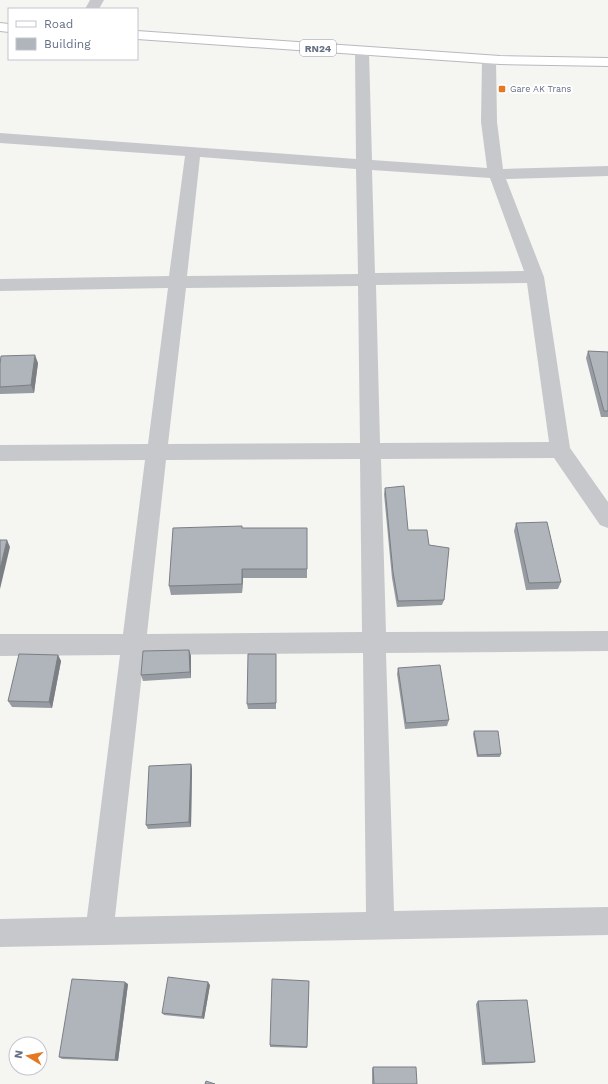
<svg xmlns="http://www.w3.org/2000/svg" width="608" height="1084" font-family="'Work Sans',sans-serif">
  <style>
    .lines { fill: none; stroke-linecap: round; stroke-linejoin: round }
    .major-casing { stroke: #b6b9be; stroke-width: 2 }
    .minor { fill: #c6c8cc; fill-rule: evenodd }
    .major { fill: #fff; fill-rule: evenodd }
    .wall { fill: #979ca2 }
    .shaded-wall { fill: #7b7f84 }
    .building { fill: #b0b5bc; stroke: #7b7f84 }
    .poi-dot { fill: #e57822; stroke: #fff; stroke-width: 1.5 }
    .labels { text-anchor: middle; stroke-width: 4; stroke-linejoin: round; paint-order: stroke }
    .far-poi-label { font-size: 9px; fill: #646f84; stroke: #fff; text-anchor: start }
    .shield { fill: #fff; stroke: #929aa9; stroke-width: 1 }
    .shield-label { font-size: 10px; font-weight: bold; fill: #646f84 }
  </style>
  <rect width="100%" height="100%" fill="#f5f6f2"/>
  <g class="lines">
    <g class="major-casing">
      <path id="major" d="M0 23 9 24V32L0 31Z
        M137 31 500 56 608 58V66L500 64 137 39Z"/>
    </g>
    <path class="minor" d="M90 0H104L99 9H85Z
      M362 48 367 49 369 52 372 160 487 168 481 122 482 60 484 57 489 56 494 57 496 60 497 122 503 169 608 166V176L506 179 544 277 570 448 608 502V528L600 525 554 458 381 459 386 632 608 631V651L386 653 394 911 608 907V935L0 947V919L87 917 120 655 0 656V634H123L145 460 0 461V445L148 444 168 288 0 291V279L169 276 185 156 0 143V133L356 159 355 52 357 49ZM200 157 356 169 358 274 187 276ZM372 170 490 178 524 271 375 273ZM527 283 549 442 380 443 376 285ZM358 286 360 443 168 444 186 288ZM360 459 362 632 147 634 166 460ZM363 653 366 912 115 917 144 655Z"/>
    <use href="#major" class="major"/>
  </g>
  <path class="wall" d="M588 351 608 352V417H601L586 358Z
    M38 363 34 393 0 394V364Z
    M385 488 408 530 429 545 444 600 442 605 397 607 392 578 384 494Z
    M516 523 561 582 558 589 526 590 514 531Z
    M243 528H307V578H243L242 593 171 595 169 586Z
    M189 650 191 656V678L143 681 141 675Z
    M276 654V709H248L247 704Z
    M58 655 61 661 52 708 12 707 8 701Z
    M398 668 449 720 447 726 405 729 397 674Z
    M474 731 501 754 500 757H477L473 734Z
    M191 764 192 769 191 827 148 829 146 825Z
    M309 981 307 1048 270 1047V1045Z
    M128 984 118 1061 62 1059 59 1057Z
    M210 985 204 1019 164 1015 162 1013Z
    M478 1001 535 1062 532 1063 482 1065 476 1004Z
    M373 1067 417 1084H372V1069Z"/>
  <path class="shaded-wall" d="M35 355 38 363 34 393 31 385Z
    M7 540 10 547 0 589V569Z
    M242 569 243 578 242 593Z
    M189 650 191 656V678L190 672Z
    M58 655 61 661 52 708 49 702Z
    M191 764 192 769 191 827 189 822Z
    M125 982 128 984 118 1061 115 1060Z
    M208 982 210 985 204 1019 202 1017Z"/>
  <path class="building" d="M588 351 608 352V411H604Z
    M35 355 31 385 0 387V364L1 356Z
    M404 486 408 530H427L429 545 449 548 444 600 398 601 393 572 385 488Z
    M547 522 561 582 529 583 516 523Z
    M242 526V528H307V569H242V584L169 586 173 528Z
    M0 540H7L0 569Z
    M189 650 190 672 141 675 143 651Z
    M19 654 58 655 49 702 8 701Z
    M248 654H276V703L247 704Z
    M440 665 449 720 406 723 398 668Z
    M474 731H498L501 754 478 755Z
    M191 764 189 822 146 825 149 766Z
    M168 977 208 982 202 1017 162 1013Z
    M72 979 125 982 115 1060 59 1057Z
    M272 979 309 981 307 1047 270 1045Z
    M527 1000 535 1062 485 1063 478 1001Z
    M373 1067H416L417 1084H374Z
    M206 1081 215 1084H205Z"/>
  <rect class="poi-dot" x="498" y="85" width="8" height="8" rx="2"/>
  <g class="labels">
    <g class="far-poi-label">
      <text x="510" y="92">Gare AK Trans</text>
    </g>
    <rect class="shield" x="300" y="40" width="36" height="16" rx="3"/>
    <g class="shield-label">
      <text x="318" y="52">RN24</text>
    </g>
  </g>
  <rect x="8" y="8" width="130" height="52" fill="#ffffff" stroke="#c1c5ce"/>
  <rect x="16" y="21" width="20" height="6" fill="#ffffff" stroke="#c1c5ce"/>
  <text x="44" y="28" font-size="12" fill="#646f84">Road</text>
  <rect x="16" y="38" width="20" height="12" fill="#b0b5bc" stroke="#c1c5ce"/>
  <text x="44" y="48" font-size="12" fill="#646f84">Building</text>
  <g transform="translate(28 1056) rotate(280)"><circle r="19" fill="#ffffff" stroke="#c1c5ce"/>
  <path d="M0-3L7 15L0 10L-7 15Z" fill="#e57822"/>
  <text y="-6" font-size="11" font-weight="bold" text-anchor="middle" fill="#646f84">N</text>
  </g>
</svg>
